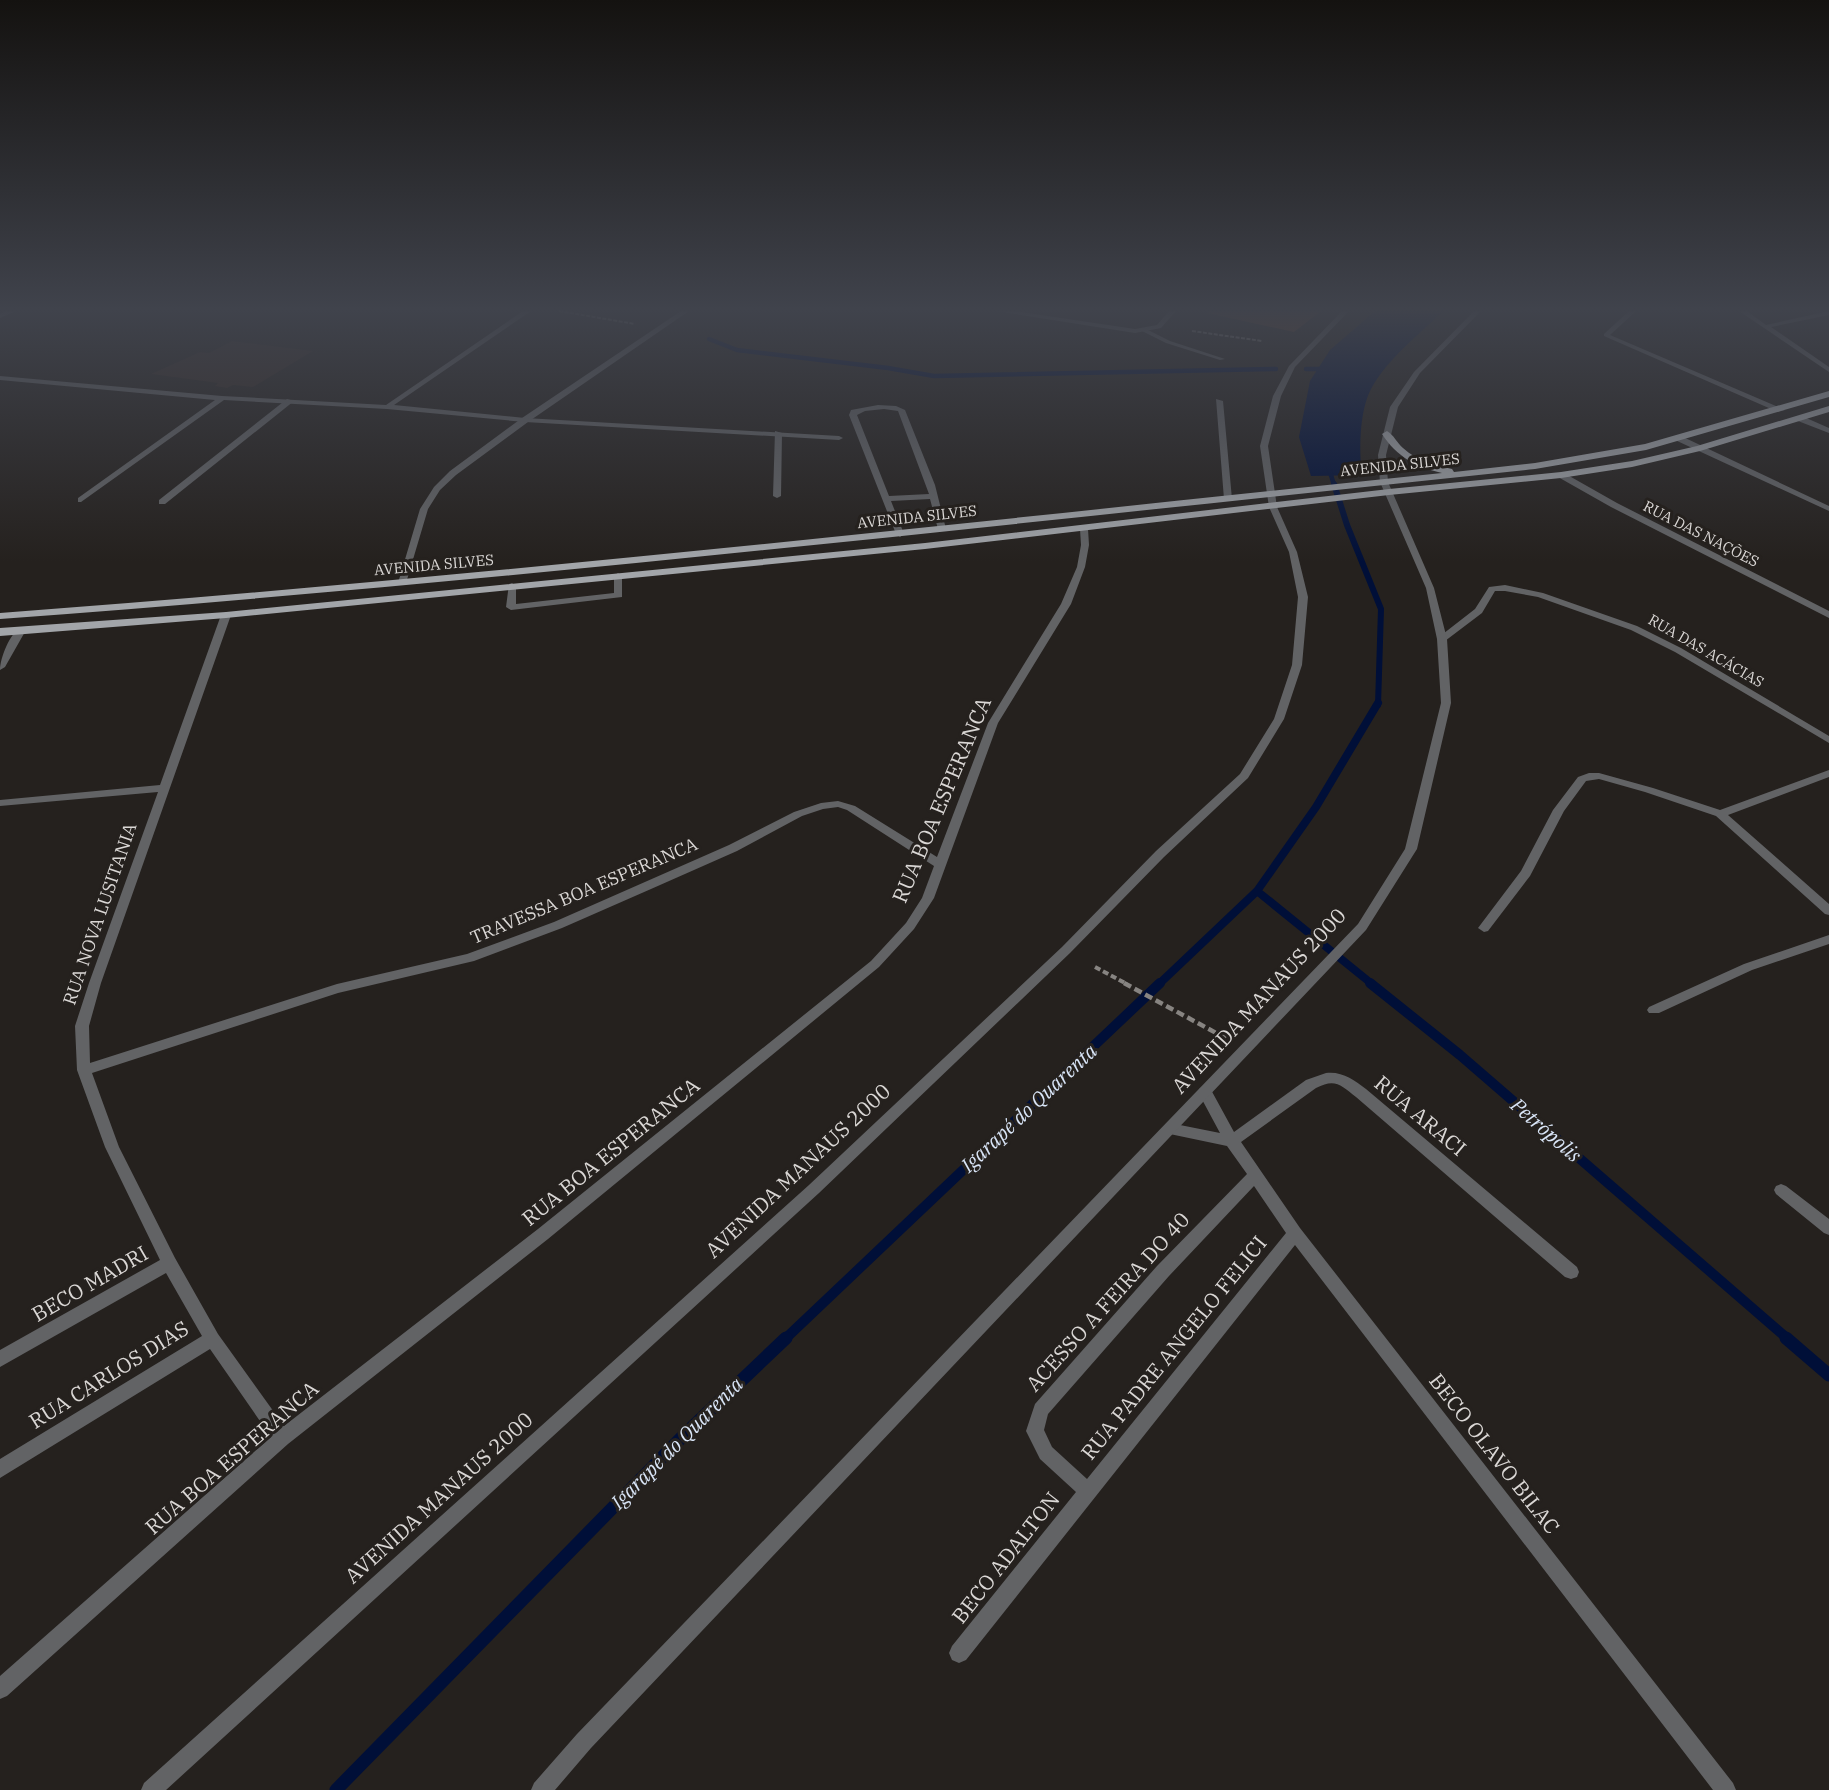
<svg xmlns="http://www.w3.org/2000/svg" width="1829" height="1790" font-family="'IBM Plex Serif',serif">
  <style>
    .built { fill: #332823 }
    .green { fill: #643921 }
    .water { fill: #000f38 }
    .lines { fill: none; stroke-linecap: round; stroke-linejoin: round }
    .stream-far4 { stroke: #000f38; stroke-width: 4.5 }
    .stream-far3 { stroke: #000f38; stroke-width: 6 }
    .stream-far2 { stroke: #000f38; stroke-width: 8 }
    .stream-far1 { stroke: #000f38; stroke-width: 10 }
    .stream { stroke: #000f38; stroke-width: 13 }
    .path-far2 { stroke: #878481; stroke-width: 2; stroke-dasharray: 4 1.5; stroke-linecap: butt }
    .path-far1 { stroke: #878481; stroke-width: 4; stroke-dasharray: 6 3; stroke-linecap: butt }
    .path { stroke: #878481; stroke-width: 4.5; stroke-dasharray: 8 4; stroke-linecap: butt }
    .service { fill: #626365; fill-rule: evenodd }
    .minor { fill: #626365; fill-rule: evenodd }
    .tertiary { fill: #626365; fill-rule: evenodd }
    .primary { fill: #a2a5a9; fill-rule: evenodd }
    .labels { text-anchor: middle; stroke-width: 6; stroke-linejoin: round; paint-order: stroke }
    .far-street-label { font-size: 15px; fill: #dad7d5; stroke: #25211e }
    .street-label { font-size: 18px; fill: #dad7d5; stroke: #25211e }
    .water-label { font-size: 20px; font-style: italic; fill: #d9e5f7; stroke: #25211e }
    .near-street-label { font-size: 21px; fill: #dad7d5; stroke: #25211e }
  </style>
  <rect width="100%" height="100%" fill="#25211e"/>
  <path class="built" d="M232 341 313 351 253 387 233 385 227 388 215 386 218 383 151 374 200 352 209 353Z"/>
  <path class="green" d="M1209 311H1321L1294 332 1207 313Z"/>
  <path class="water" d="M1375 311H1443C1419 335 1387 359 1371 389 1359 412 1359 451 1362 475L1311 476 1299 437 1310 381 1330 350Z"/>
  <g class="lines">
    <path class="stream-far4" d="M709 339 737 350 888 368 934 376 1276 369
      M1306 369H1326
      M1328 465 1334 485"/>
    <path class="stream-far3" d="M1334 484 1347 525 1381 609 1378 705"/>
    <path class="stream-far2" d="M1257 891 1372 984
      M1159 984 1257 891 1316 807 1378 703"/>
    <path class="stream-far1" d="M1370 983 1460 1055 1788 1339
      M785 1339 1160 983"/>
    <path class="stream" d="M1786 1338 1829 1375
      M336 1790 685 1434 786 1338"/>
    <path class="path-far2" d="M559 311 635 324
      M1192 331 1262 341"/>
    <path class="path-far1" d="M1095 967 1127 984"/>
    <path class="path" d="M1124 983 1229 1040"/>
    <path class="service" d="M6 311H16L0 318V314Z
      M1144 328 1170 341 1225 359 1220 360 1166 343 1142 331V329Z
      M287 399 294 401 165 504H159V500Z
      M1216 399 1223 401 1232 499 1228 501 1224 499Z
      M878 405 896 406 905 410 935 485 946 529 945 531 938 529 930 499 891 501 904 534 900 537 896 534 849 415 851 410ZM884 409 898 411 929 494 889 496 857 415 865 411Z
      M775 431 782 433 781 496 777 498 773 496Z
      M618 573 622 576V597L511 610 506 607 509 584 512 583 516 586V604L614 593V576Z"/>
    <path class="minor" d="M523 311H531L394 405 525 418 839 436 843 438 839 440 525 422 387 409 224 400 81 502H78V498L215 400 0 380V376L222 396 386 405Z
      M996 311H1015L1135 329 1157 325 1169 311H1176L1161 328 1135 333Z
      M1629 311H1636L1610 335 1785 410 1778 412 1604 336V334Z
      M1739 311H1747L1766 325 1829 311V315L1771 327 1829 367V372Z
      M1798 417H1804L1829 428V433L1798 421Z
      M1558 473H1564L1617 503 1829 611V618L1611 507 1558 477Z
      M1084 526 1088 529 1089 545 1085 567 1071 604 998 723 934 898 914 929 879 967 548 1239 288 1444 7 1696 0 1699V1676L271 1437 210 1349 0 1478V1459L202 1336 166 1273 0 1367V1350L160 1260 105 1147 77 1070 75 1026 89 983 158 792 0 806V800L160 785 221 615 226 612 229 613 231 615 101 983 89 1026 90 1063 337 984 467 954 554 922 729 845 794 812 821 803 838 801 855 806 937 857 988 723 1061 604 1077 567 1081 545 1080 529ZM838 807 847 810 934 866 922 898 906 923 871 961 538 1229 284 1426 218 1334 175 1258 119 1147 92 1073 338 993 474 961 562 928 651 889 737 851 802 816 823 809Z
      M1505 585 1543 593 1637 626 1681 648 1829 736V743L1675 652 1631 630 1538 597 1505 591H1495L1482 613 1445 641H1439V637L1475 609 1489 587Z
      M21 627 26 630 5 667 0 670C0 658 10 633 21 627Z
      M1829 770V777L1728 815 1829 904V915L1825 914 1716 816 1645 792 1599 779 1586 781 1564 811 1530 876 1488 931 1484 932 1478 928 1521 871 1553 810 1578 777 1589 773H1599L1653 788 1720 810Z
      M1829 935V944L1752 970 1659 1013H1649L1647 1010 1649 1007 1744 964Z
      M1326 1073C1342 1071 1354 1080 1366 1089L1577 1267 1579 1272 1577 1277 1571 1279 1565 1277 1356 1097C1341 1085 1335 1078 1316 1088L1241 1142 1300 1228 1733 1783 1736 1790H1713L1295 1245 966 1660 959 1663 952 1660 949 1653 952 1646 1076 1492 1040 1459 1026 1431 1035 1404 1157 1266 1247 1174 1227 1146 1165 1133 1163 1129 1165 1125 1170 1123 1220 1133 1198 1092 1200 1088 1205 1087 1210 1088 1234 1132 1306 1080ZM1254 1186 1286 1233 1087 1479 1052 1447 1044 1430 1048 1414 1169 1276Z
      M1781 1184 1786 1186 1829 1219V1235L1824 1233 1776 1194 1774 1190 1776 1186Z"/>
    <path class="tertiary" d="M681 311H689L528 422 456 475 440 490 428 509 406 583 405 585H399L398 583 420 509 434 487 450 471 522 418Z
      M1342 311H1349L1295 367 1281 396 1268 446 1277 507 1297 552 1308 597 1302 665 1284 719 1248 778 1164 857 1070 953 819 1193 166 1790H141L144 1783 809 1185 1062 947 1156 851 1240 774 1274 719 1292 665 1298 597 1289 552 1269 507 1260 446 1273 396 1289 366Z
      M1474 311H1481L1420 373 1398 407 1386 455 1388 482 1434 588 1447 639 1451 703 1417 849 1366 930 591 1748 555 1790H531L534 1783 577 1734 1358 924 1405 849 1441 703 1437 639 1426 588 1380 482 1378 455 1390 407 1414 372Z
      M1675 436H1681L1829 506V511L1675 440Z"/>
    <path class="primary" d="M1829 391V397L1646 450 1535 469C1024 522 513 581 0 619V613C482 577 962 523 1442 473 1416 467 1397 457 1382 434L1387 431C1394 435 1397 443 1403 448 1417 461 1435 465 1452 469L1454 472 1535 463 1645 444Z
      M1829 406V412L1700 451 1632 467 1561 478 1389 495 925 549 226 618 0 636V628L226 612 925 543 1389 489 1561 472 1632 461 1697 446Z"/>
  </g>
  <linearGradient id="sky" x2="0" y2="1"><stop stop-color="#141210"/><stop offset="0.55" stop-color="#40434c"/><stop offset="1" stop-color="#40434c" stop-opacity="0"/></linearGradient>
  <rect width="1829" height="562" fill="url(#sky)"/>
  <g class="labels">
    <g class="far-street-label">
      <text transform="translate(1400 465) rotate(-6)" y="5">AVENIDA SILVES</text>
      <text transform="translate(917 517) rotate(-6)" y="5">AVENIDA SILVES</text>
      <text transform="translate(1701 534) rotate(27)" y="5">RUA DAS NAÇÕES</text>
      <text transform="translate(434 565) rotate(-5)" y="5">AVENIDA SILVES</text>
      <text transform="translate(1706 651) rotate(30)" y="5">RUA DAS ACÁCIAS</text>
    </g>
    <g class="street-label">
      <text transform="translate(584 891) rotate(-23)" y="6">TRAVESSA BOA ESPERANCA</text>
      <text transform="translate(100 914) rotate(-71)" y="6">RUA NOVA LUSITANIA</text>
    </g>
    <g class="water-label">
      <text transform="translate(1029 1108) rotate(-43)" y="7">Igarapé do Quarenta</text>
      <text transform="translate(1546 1130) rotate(41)" y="7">Petrópolis</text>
      <text transform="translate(677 1443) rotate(-45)" y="7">Igarapé do Quarenta</text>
    </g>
    <g class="near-street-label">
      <text transform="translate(942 800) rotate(-67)" y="7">RUA BOA ESPERANCA</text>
      <text transform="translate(1259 1001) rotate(-47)" y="7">AVENIDA MANAUS 2000</text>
      <text transform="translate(1420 1116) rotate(40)" y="7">RUA ARACI</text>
      <text transform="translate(611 1152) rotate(-39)" y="7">RUA BOA ESPERANCA</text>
      <text transform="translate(798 1171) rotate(-43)" y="7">AVENIDA MANAUS 2000</text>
      <text transform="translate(90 1284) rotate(-30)" y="7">BECO MADRI</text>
      <text transform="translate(1108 1302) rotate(-48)" y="7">ACESSO A FEIRA DO 40</text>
      <text transform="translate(1174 1348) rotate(-51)" y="7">RUA PADRE ANGELO FELICI</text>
      <text transform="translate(109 1375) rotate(-32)" y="7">RUA CARLOS DIAS</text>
      <text transform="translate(1494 1454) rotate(52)" y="7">BECO OLAVO BILAC</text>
      <text transform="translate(232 1458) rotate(-41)" y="7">RUA BOA ESPERANCA</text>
      <text transform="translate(439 1498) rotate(-42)" y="7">AVENIDA MANAUS 2000</text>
      <text transform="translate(1006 1558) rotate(-52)" y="7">BECO ADALTON</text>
    </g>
  </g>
</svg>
